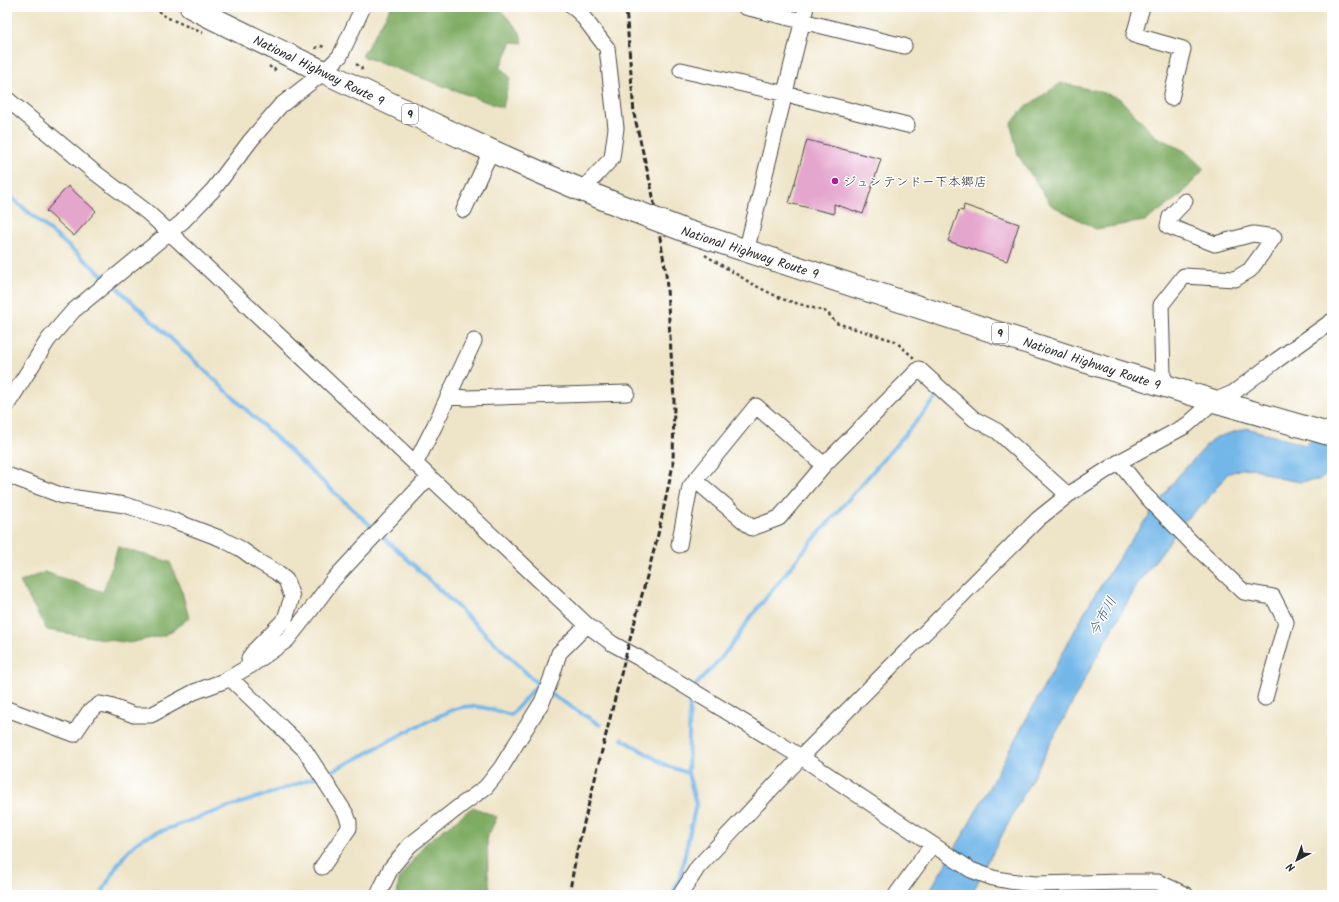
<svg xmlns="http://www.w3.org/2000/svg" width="1339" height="902" font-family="Kalam,'Klee One',sans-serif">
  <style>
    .forest { fill: #7fac64; stroke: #556c48 }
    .water { fill: #73b7e9; stroke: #4f718a }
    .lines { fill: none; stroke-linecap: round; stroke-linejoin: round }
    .stream { stroke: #73b7e9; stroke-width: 4 }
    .building { fill: #e5a6cd }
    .minor-casing { stroke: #484742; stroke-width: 17 }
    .highway-casing { stroke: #484742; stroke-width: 24 }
    .path { stroke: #484742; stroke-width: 2.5; stroke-dasharray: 3 3; stroke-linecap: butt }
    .minor { stroke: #fff; stroke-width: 15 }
    .highway { stroke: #fff; stroke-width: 22 }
    .rail { stroke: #2b2b2b; stroke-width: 3; stroke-dasharray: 6 3; stroke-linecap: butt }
    .highway-bridge-casing { stroke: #484742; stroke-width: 24; stroke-linecap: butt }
    .highway-bridge { stroke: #fff; stroke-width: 22 }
    .poi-dot { fill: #b5179e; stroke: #fff; stroke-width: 1.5 }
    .labels { text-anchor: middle; stroke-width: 3; stroke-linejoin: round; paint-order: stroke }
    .shield { fill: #fff; stroke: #6b6b6b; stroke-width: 1 }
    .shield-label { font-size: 12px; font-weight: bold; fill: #2b2b2b }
    .street-label { font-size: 13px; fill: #2b2b2b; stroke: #fff }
    .poi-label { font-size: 13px; fill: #2b2b2b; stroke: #fff; text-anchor: start }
    .water-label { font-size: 14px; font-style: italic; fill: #445c6e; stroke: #fff }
  </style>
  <rect width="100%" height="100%" fill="#fff"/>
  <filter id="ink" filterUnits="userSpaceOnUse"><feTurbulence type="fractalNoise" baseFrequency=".025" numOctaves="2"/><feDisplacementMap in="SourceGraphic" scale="8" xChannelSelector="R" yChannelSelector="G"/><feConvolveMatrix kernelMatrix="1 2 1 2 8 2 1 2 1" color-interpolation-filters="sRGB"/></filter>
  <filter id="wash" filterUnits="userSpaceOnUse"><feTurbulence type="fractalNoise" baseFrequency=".012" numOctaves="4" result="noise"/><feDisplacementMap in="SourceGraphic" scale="16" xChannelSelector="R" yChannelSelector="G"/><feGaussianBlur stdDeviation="0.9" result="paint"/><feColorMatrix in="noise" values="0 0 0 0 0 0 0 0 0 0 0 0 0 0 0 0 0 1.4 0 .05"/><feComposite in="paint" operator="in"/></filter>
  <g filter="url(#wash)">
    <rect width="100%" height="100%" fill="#eee4c7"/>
    <path class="forest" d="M391 7H498L520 32 523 43 512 42 500 67 510 77 503 108 362 56Z
      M1061 83 1098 91 1119 98 1155 136 1185 151 1204 169 1181 195 1145 221 1096 229 1051 205 1018 155 1011 124 1024 108Z
      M118 547 170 562 182 592 189 618 166 635 129 643 47 630 20 582 45 572 103 592Z
      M473 807 497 817 487 838 488 875 491 895H397L399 879 425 844Z"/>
    <path class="water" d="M1332 424V472L1318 480 1300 482 1279 478 1253 468 1241 469 1227 474 1204 504 1186 519 1138 584 1104 643 1001 837 971 895H927L964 833 1092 599 1131 540 1178 476 1214 438 1247 428 1305 445Z"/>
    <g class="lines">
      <path class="stream" d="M7 194 107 279
        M113 284 322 481 419 570 543 689
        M694 688 695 686 721 658 736 639 749 619 802 553 940 394
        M549 693 600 725
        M622 739 667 766 688 773
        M101 895C111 875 124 849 144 838 157 832 171 828 184 823 233 804 284 791 333 770 367 755 398 734 433 719 441 715 449 711 458 708 475 703 494 710 511 715L538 684
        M672 895 680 877 696 804 688 773 690 698 692 695"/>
    </g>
    <g id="blocks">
      <path class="building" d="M807 140 881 159 863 214 834 204V214L789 203Z
        M68 186 96 211 74 236 46 211Z
        M964 205 1019 224 1007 261 948 241 959 210 963 211Z"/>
    </g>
  </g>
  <g filter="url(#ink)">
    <use href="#blocks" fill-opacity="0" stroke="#484742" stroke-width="1"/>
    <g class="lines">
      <g class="minor-casing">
        <path id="minor" d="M573 7 580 13 607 48 616 128 612 158 582 190
          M745 7 904 46
          M1142 7 1134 35 1183 49 1171 98
          M681 70 786 94 907 125
          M7 99 93 171 147 212 169 232 587 625 613 644 639 658 801 757 971 870 993 878 1009 881 1035 884 1126 882H1158L1186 895
          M464 210 491 151
          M746 252 806 7
          M1167 387 1163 375 1161 305 1184 276 1235 279 1250 270 1274 237 1253 234 1215 244 1168 226 1170 217 1185 201
          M449 396 466 398 627 393
          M7 405 48 340 73 311 182 222 213 190 251 140 280 106 324 72 340 56 363 7
          M1119 462 1144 494 1192 543 1244 592 1273 597 1286 622 1265 698
          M415 464 434 427 474 341
          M7 475 63 496 125 505 172 520 222 539 241 549 259 562 276 572 286 580 292 597 285 619 255 650 249 658 250 666
          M695 480 752 528 779 518 824 465 919 369 974 419 997 431 1068 495
          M679 545 690 487 756 406 824 465
          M230 678 304 749 346 814 349 822V828L322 867
          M7 709 74 734 89 712 100 704 110 706 134 715H151L194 692 224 681 250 666 287 640 310 611 333 580 429 477
          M378 895 391 868 410 845 460 806 486 787 501 768 542 702 551 679 559 653 587 625
          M680 895 698 867 801 757 1038 519 1068 495 1119 462 1187 425 1214 401 1233 393 1277 360 1332 321
          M896 895 932 845"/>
      </g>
      <g class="highway-casing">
        <path id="highway" d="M191 7C235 30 280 51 324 72 426 121 528 170 634 211
          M686 231 1084 361 1214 401 1332 435"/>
      </g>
      <path class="path" d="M154 7 166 17 203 33
        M315 48 322 46 325 48
        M356 64 361 67 363 72
        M269 66 274 70 277 67
        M705 255 754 285 782 299 827 312 836 323 895 341 914 358"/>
      <use href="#minor" class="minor"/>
      <use href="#highway" class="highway"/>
      <path class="rail" d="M569 895 577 851 625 658 657 539 673 465 674 400 666 273 652 191 634 114 626 7"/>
      <g class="highway-bridge-casing">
        <path id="highway-bridge" d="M634 211 686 231"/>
      </g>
      <use href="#highway-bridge" class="highway-bridge"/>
    </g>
  </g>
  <circle class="poi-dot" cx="835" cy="181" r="4"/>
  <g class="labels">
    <g class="shield">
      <rect x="402" y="104" width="16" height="20" rx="3"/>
      <rect x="992" y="323" width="16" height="20" rx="3"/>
    </g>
    <g class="shield-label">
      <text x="410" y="118">9</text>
      <text x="1000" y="337">9</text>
    </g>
    <g class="street-label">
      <text transform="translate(319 70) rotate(26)" y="5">National Highway Route 9</text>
      <text transform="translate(750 252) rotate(18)" y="5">National Highway Route 9</text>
      <text transform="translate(1092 363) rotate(18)" y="5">National Highway Route 9</text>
    </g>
    <g class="poi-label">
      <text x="843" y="186">ジュンテンドー下本郷店</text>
    </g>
    <g class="water-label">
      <text transform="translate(1102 616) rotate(-61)" y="5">今市川</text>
    </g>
  </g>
  <rect width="1339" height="902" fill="none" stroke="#fff" stroke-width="24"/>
  <g transform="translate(1297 860) rotate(221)" stroke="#ffffff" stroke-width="3" paint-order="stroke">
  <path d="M0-3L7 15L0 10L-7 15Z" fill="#2b2b2b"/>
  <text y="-6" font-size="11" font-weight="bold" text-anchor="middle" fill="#2b2b2b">N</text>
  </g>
</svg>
